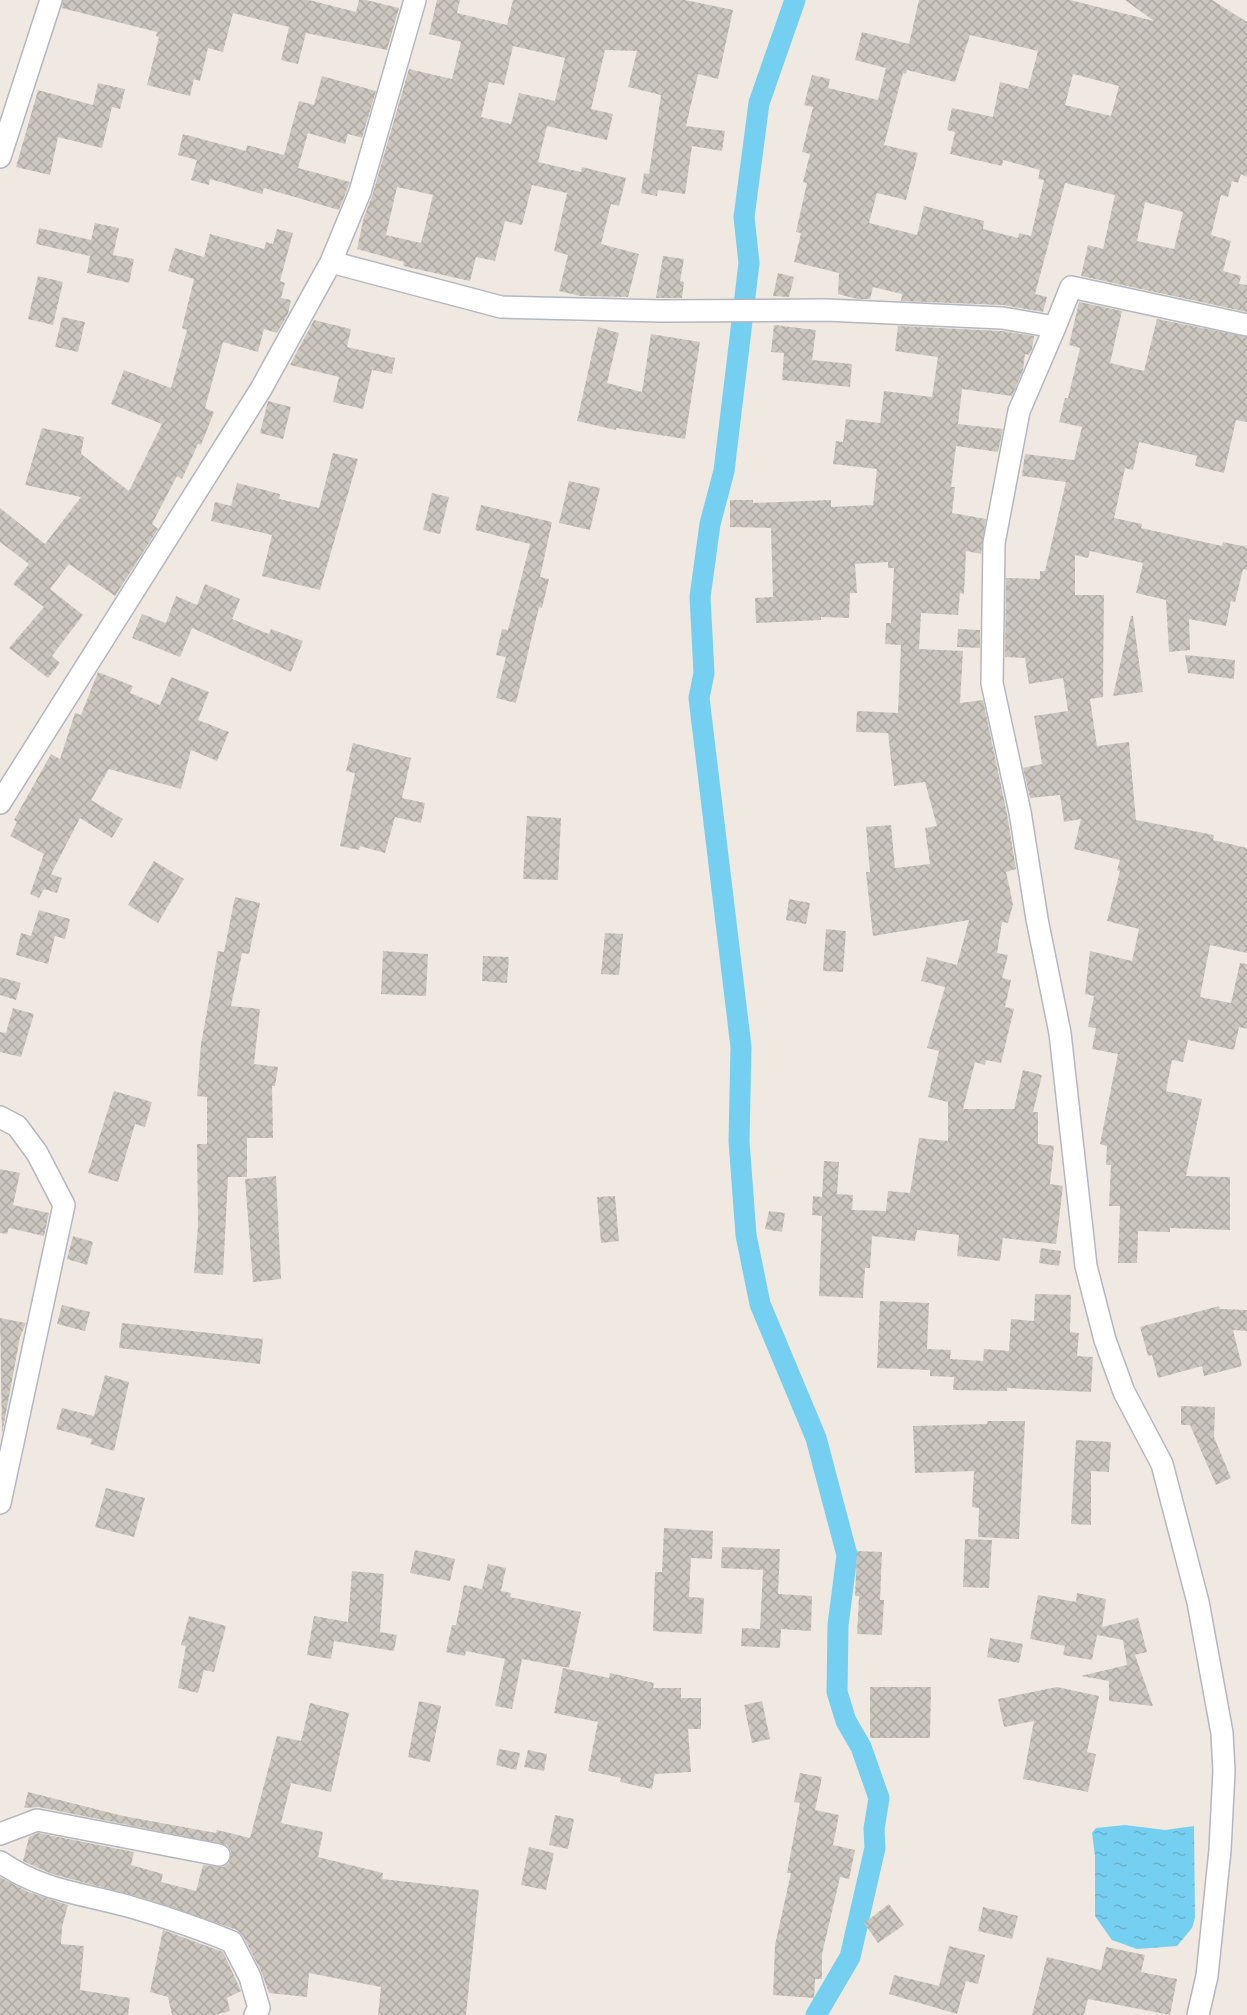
<svg xmlns="http://www.w3.org/2000/svg" width="1247" height="2015" font-family="Mulish,sans-serif">
  <style>
    .water { fill: url(#water-ripples) }
    .lines { fill: none; stroke-linecap: round; stroke-linejoin: round }
    .canal { stroke: #75cff0; stroke-width: 21 }
    .building { fill: url(#building-cross-hatch); fill-rule: evenodd }
    .minor-casing { stroke: #b4b7c1; stroke-width: 24 }
    .minor { stroke: #fff; stroke-width: 21 }
  </style>
  <defs>
    <pattern id="water-ripples" width="26" height="14" patternUnits="userSpaceOnUse" patternTransform="scale(1.5)"><rect width="26" height="14" fill="#75cff0"/><path d="M2 4q2-2 4 0t4 0M15 11q2-2 4 0t4 0" fill="none" stroke="#66b2ce"/></pattern>
    <pattern id="building-cross-hatch" width="8" height="8" patternUnits="userSpaceOnUse" patternTransform="scale(1.5)"><rect width="8" height="8" fill="#cbc7bf"/><path d="M0 0l8 8M0 8l8-8" fill="none" stroke="#afaba4"/></pattern>
  </defs>
  <rect width="100%" height="100%" fill="#efe9e1"/>
  <path class="water" d="M1125 1825 1165 1830 1194 1826 1195 1918 1192 1928 1177 1946 1137 1949 1112 1940 1095 1916V1856L1092 1833 1096 1828Z"/>
  <g class="lines">
    <path class="canal" d="M795 0 759 103 744 217 749 263 724 471 710 524 700 597 704 673 699 698 741 1047 739 1141 746 1235 760 1304 816 1438 847 1555 838 1625 837 1692 846 1721 861 1747 879 1798 874 1829 875 1848 850 1957 816 2015"/>
  </g>
  <path class="building" d="M63 0H309L356 12 359 0H366L399 8 387 50 306 33 298 64 281 60 289 27 233 13 223 52 208 48 200 81 194 79 190 96 147 85 159 37 156 36 157 32 62 8Z
    M437 0H460L457 13 507 25 513 0H685L733 10 718 79 698 74 686 126 725 131 722 151 692 146 685 194 658 190 657 196 641 193 644 173 649 174 661 95 628 87 637 51 605 50 591 109 613 114 607 140 547 126 538 162 581 172 582 167 626 178 619 206 611 204 601 244 639 254 628 297 580 296 559 291 568 255 554 251 567 193 532 185 522 225 505 221 495 261 476 257 470 281 403 266 404 262 357 249 364 217 372 196 409 69 452 79 461 42 429 34ZM513 46 565 58 555 101 519 93 511 124 481 117 489 82 504 85ZM397 187 433 195 421 243 386 235Z
    M919 0H1070L1154 21 1125 0H1212L1247 22V177L1241 174 1238 183 1232 181 1228 197 1221 195 1211 235 1231 241 1223 271 1241 276 1239 284 1247 285V312L1081 276 1088 245 1103 249 1115 195 1065 183 1035 294 1047 297 1043 312 1003 305 901 301 902 294 873 287 870 299H857L838 294 839 273 794 262 801 233 796 232 807 183 803 182 810 154 802 152 813 107 804 105 812 75 830 79 828 88 878 100 886 68 855 60 862 32 909 44ZM970 35 1038 51 1028 89 1000 82 993 117 952 108 947 130 955 132 950 154 1002 166 1003 160 1040 170 1038 179 1044 180 1031 236 1019 233 1018 238 983 229 984 221 924 206 917 235 869 223 877 193 906 200 918 153 884 145 903 73 906 74 907 70 955 82ZM1073 74 1119 86 1111 116 1065 105ZM1145 202 1183 212 1174 249 1137 241Z
    M322 76 376 91 362 138 348 134 345 144 308 133 298 168 350 182 339 210 264 188 262 194 210 179 209 185 191 180 197 160 178 155 183 134 246 151 247 145 284 155 299 101 314 105Z
    M98 83 125 89 120 109 112 107 102 148 58 137 50 175 16 167 38 90 93 105Z
    M95 223 119 228 113 255 134 259 129 283 87 273 90 256 36 244 39 228 91 240Z
    M277 229 293 233 280 281 285 283 281 298 291 300 288 314 277 333 264 329 258 352 223 342 205 408 214 412 201 445 198 444 182 479 177 476 152 524 158 529 115 596 69 564 50 589 83 615 52 656 60 663 48 678 9 648 44 607 13 584 29 564 0 542V508L45 544 81 497 25 485 42 428 84 437 81 454 129 491 162 424 111 404 124 370 171 388 187 330 182 328 194 279 168 271 175 248 204 257 210 234 264 249 266 242 273 244Z
    M663 256 684 259 680 281 684 282 682 298H656Z
    M778 273 794 277 789 297 773 296Z
    M38 276 63 282 53 325 28 319Z
    M1079 302 1122 311 1110 363 1144 371 1157 319 1247 337V422L1236 420 1224 473 1195 466 1197 456 1139 442 1133 470 1125 468 1114 518 1142 524 1141 528 1222 546 1223 542 1247 547V570L1243 569 1235 602 1231 601 1226 626 1189 619 1190 650 1169 652 1166 600 1136 593 1143 563 1090 551 1088 558 1075 555V595H1104L1103 697 1090 699 1097 746 1129 742 1136 820 1214 835 1213 840 1247 848V953L1210 945 1200 997 1231 1003 1240 963 1247 964V1029L1239 1027 1234 1050 1188 1040 1183 1062 1172 1060 1166 1091 1202 1099 1186 1176 1230 1177V1230L1170 1228V1232L1138 1231 1137 1263H1118L1120 1206H1109L1111 1165H1106L1107 1146 1100 1144 1118 1054 1092 1049 1096 1028 1088 1027 1094 996 1085 994 1090 951 1132 961 1139 929 1107 921 1120 871 1117 870 1120 860 1074 849 1081 819 1064 822 1060 795 1030 798 1023 768 1042 764 1034 716 1068 711 1063 678 1029 684 1025 658 1005 657 1006 578 1040 579V571H1045L1066 482 1022 476 1025 454 1074 460 1082 427 1059 422 1065 398H1068L1080 348 1069 345Z
    M62 317 85 322 78 352 55 347Z
    M314 320 351 329 347 347 395 358 392 374 372 370 363 409 333 402 339 377 290 365Z
    M774 325 816 330 812 360 852 364 850 387 782 380 784 353 771 352Z
    M898 326 1001 331 1034 336 1032 349 1029 355 1025 354 1023 370 1012 396 962 389 958 424 1003 429 998 452 956 446 951 487H955L952 513 986 519 981 554 966 551 964 594 960 593 958 615 921 613 919 649 963 651 960 703 983 700 1007 814 1016 869 1006 872 1013 904 1008 923 1002 922 997 953 1008 955 1002 978 1011 980 1005 1007 1014 1009 1001 1063 986 1060 985 1065 975 1062 963 1109H1014L1023 1070 1042 1075 1033 1112H1038V1144L1054 1146 1050 1184 1063 1186 1056 1244 1003 1238 1000 1261 957 1256 959 1235 917 1230 915 1241 872 1236 870 1268H865L863 1298 819 1296 822 1216 812 1215 813 1196 822 1197 824 1161 839 1162 837 1194 853 1195 852 1210 886 1211 888 1191 910 1193 919 1138 948 1141V1102L928 1097 939 1051 927 1048 945 987 921 981 927 957 957 965 969 920 873 936 866 872H870L866 827 891 825 895 868 930 864 925 828 937 826 925 782 894 786 888 733 856 732 857 711 898 713 901 645 885 644 886 623H891L894 568H888V562L855 564 857 593H850L849 618 821 617V620L756 623 755 598 773 597 771 528 730 527V500H753V503L831 500V507L873 505 877 469 833 464 836 441 843 442 846 419 880 423 884 391 932 397 938 357 895 351Z
    M598 327 619 333 607 383 642 392 651 334 700 342 685 439 616 428V430L577 421Z
    M268 401 291 407 283 439 260 433Z
    M333 453 358 459 320 590 262 576 272 535 211 521 215 502 231 506 237 483 280 494 279 499 319 508Z
    M569 481 600 488 590 530 559 523Z
    M432 493 449 497 440 534 423 530Z
    M481 505 552 522 540 577 549 579 542 608 539 607 516 703 496 698 506 657 496 655 502 629 508 630 530 544 475 530Z
    M205 584 240 599 232 619 269 634 271 629 303 641 291 672 192 628 180 657 132 638 142 614 166 623 176 596 197 605Z
    M1131 616H1133L1143 692 1113 696Z
    M958 629 980 630V648L957 647Z
    M1185 655 1235 660 1234 679 1188 673Z
    M98 672 133 686 130 693 160 705 171 677 209 692 198 720 229 732 217 761 191 750 181 789 109 769 91 800 123 819 112 838 80 818 51 874 62 878 57 893 44 889 39 898 30 894 44 854 10 836 17 822 14 820 51 754 60 759 75 713 81 715Z
    M353 743 411 758 402 798 425 803 421 823 395 817 385 853 360 846 359 850 340 846 355 773 346 771Z
    M527 816 561 818 558 880 523 879Z
    M154 861 184 879 158 923 128 905Z
    M235 897 260 903 249 954 242 953 231 1006 260 1009 254 1064 278 1067 275 1086H272L273 1138H247V1177H228L223 1275 194 1273 198 1226 197 1144H207V1097L197 1096 201 1044 218 951 224 952Z
    M789 899 810 903 806 924 786 920Z
    M39 910 70 919 65 939 55 936 48 964 16 955 21 933 31 936Z
    M826 929 846 931 843 972 823 971Z
    M605 933 623 934 619 975 601 974Z
    M383 951 428 954 426 996 381 994Z
    M483 956 509 957 507 983 482 981Z
    M0 977 21 983 16 1000 0 995Z
    M13 1008 34 1014 21 1057 0 1052V1032L6 1033Z
    M114 1091 152 1102 145 1127 135 1124 118 1182 88 1173Z
    M0 1169 20 1173 13 1205 49 1213 44 1236 9 1228 7 1234 0 1233Z
    M276 1176 281 1279 253 1282 245 1179Z
    M615 1196 619 1241 601 1243 597 1197Z
    M769 1211 785 1213 782 1232 765 1229Z
    M73 1236 93 1242 87 1265 67 1259Z
    M1041 1248 1061 1251 1059 1266 1039 1263Z
    M1035 1294 1071 1295 1070 1332 1079 1333 1077 1356 1093 1357 1091 1392 1007 1388V1391L953 1390 954 1377 930 1376V1370L877 1368 880 1301 929 1303 927 1349 951 1350 950 1359 983 1361 984 1349 1009 1351 1011 1319 1034 1321Z
    M62 1305 90 1312 85 1331 57 1324Z
    M1219 1306 1220 1309 1247 1310V1331L1233 1330 1242 1366 1204 1376 1202 1366 1158 1378 1152 1355 1148 1356 1140 1327Z
    M0 1318 26 1323 20 1337 2 1434Z
    M122 1323 263 1339 260 1364 119 1348Z
    M105 1375 129 1382 114 1451 90 1444 92 1439 56 1429 62 1408 94 1416Z
    M1181 1406 1215 1407 1214 1437 1231 1478 1216 1485 1190 1425H1181Z
    M987 1421H1025L1019 1539 978 1537 979 1508 972 1507 974 1471 915 1473 913 1426 987 1424Z
    M1076 1440 1111 1442 1109 1472 1091 1471V1525L1071 1524Z
    M106 1488 145 1498 134 1537 95 1527Z
    M664 1528 713 1531 712 1559 691 1558 689 1597 704 1598 702 1634 653 1631 655 1572H662Z
    M965 1539 992 1540 989 1588 963 1587Z
    M722 1547 780 1549 778 1594 812 1596 811 1631 781 1629 780 1648 741 1646 742 1628 760 1629 763 1570 721 1568Z
    M415 1550 455 1559 450 1581 410 1573Z
    M857 1551 882 1552 880 1600H884L882 1635 857 1634 859 1596H855Z
    M488 1564 506 1568 501 1591 511 1593 510 1597 581 1612 569 1668 522 1659 512 1709 495 1706 505 1659 466 1651 465 1656 446 1652 452 1625H456L464 1585 482 1589Z
    M352 1571 384 1574 380 1632 397 1635 394 1651 334 1641 331 1659 307 1655 314 1616 348 1622Z
    M1077 1593 1106 1599 1102 1627 1138 1618 1147 1652 1135 1655 1153 1706 1109 1701V1681L1081 1676 1127 1665 1123 1640 1097 1635 1092 1660 1063 1655 1065 1646 1030 1639 1038 1595 1076 1602Z
    M189 1616 226 1626 214 1672 204 1670 198 1693 178 1688 186 1646 181 1645Z
    M990 1638 1023 1644 1019 1663 987 1657Z
    M563 1668 609 1678 610 1673 654 1683 653 1688H681V1698H701V1729H688L691 1772 655 1774 652 1789 620 1782 621 1778 588 1771 598 1722 554 1713Z
    M870 1687H931L930 1738H870Z
    M1057 1687 1099 1696 1087 1752 1096 1754 1088 1792 1023 1779 1034 1721 1004 1727 998 1699Z
    M419 1701 441 1706 430 1762 408 1757Z
    M762 1701 770 1739 752 1743 744 1705Z
    M310 1703 349 1713 338 1762 331 1792 291 1783 281 1823 323 1832 318 1857 383 1873 382 1879 479 1890 466 2015H378L381 1987 309 1973 307 1997 269 1993 261 1971 243 1936 237 1930 147 1899 52 1874 23 1861 29 1837 38 1833 134 1852 131 1865 163 1874 161 1882 196 1891 203 1865 223 1867 229 1863 231 1851 227 1845 39 1807 24 1808 28 1792 123 1816 216 1833 217 1830 250 1838 277 1736 301 1741Z
    M499 1749 520 1753 516 1770 496 1765Z
    M528 1750 547 1754 544 1771 524 1767Z
    M800 1773 822 1777 815 1810 839 1815 833 1845 855 1850 849 1879 840 1877 822 1954V1979H815L814 1998 773 1995 775 1945 791 1873H787L800 1803 794 1802Z
    M555 1815 574 1819 568 1849 549 1845Z
    M529 1847 554 1853 546 1890 521 1885Z
    M0 1877 28 1892 68 1905 62 1927 61 1944 84 1946 80 1990 130 1998 128 2015H0Z
    M889 1904 904 1925 878 1943 864 1923Z
    M983 1907 1018 1916 1012 1939 978 1931Z
    M163 1930 223 1952 241 1991 227 1998 230 2011 215 2015H172L168 1997 150 1992Z
    M949 1946 985 1955 978 1984 966 1981 957 2014 889 1994 894 1975 939 1986Z
    M1106 1947 1145 1955 1141 1972 1177 1979 1170 2015 1088 1999 1084 2015H1032L1047 1957 1101 1970Z"/>
  <g class="lines">
    <g class="minor-casing">
      <path id="minor" d="M0 157 51 0
        M331 262 501 307 661 311 826 310 1002 318 1055 327 1071 287 1247 325
        M1055 327 1019 411 994 543 992 683 1020 812 1037 919 1060 1033 1086 1266 1105 1340 1124 1392 1162 1464 1198 1602 1222 1733 1224 1771 1220 1850 1207 1976 1198 2015
        M0 803 261 389 331 262 360 192 415 0
        M0 1117 17 1126 37 1153 64 1205 0 1503
        M0 1834 37 1820 219 1855
        M0 1862C44 1892 82 1893 131 1907 165 1917 199 1928 232 1942L250 1977 259 2008 255 2015"/>
    </g>
    <use href="#minor" class="minor"/>
  </g>
</svg>
